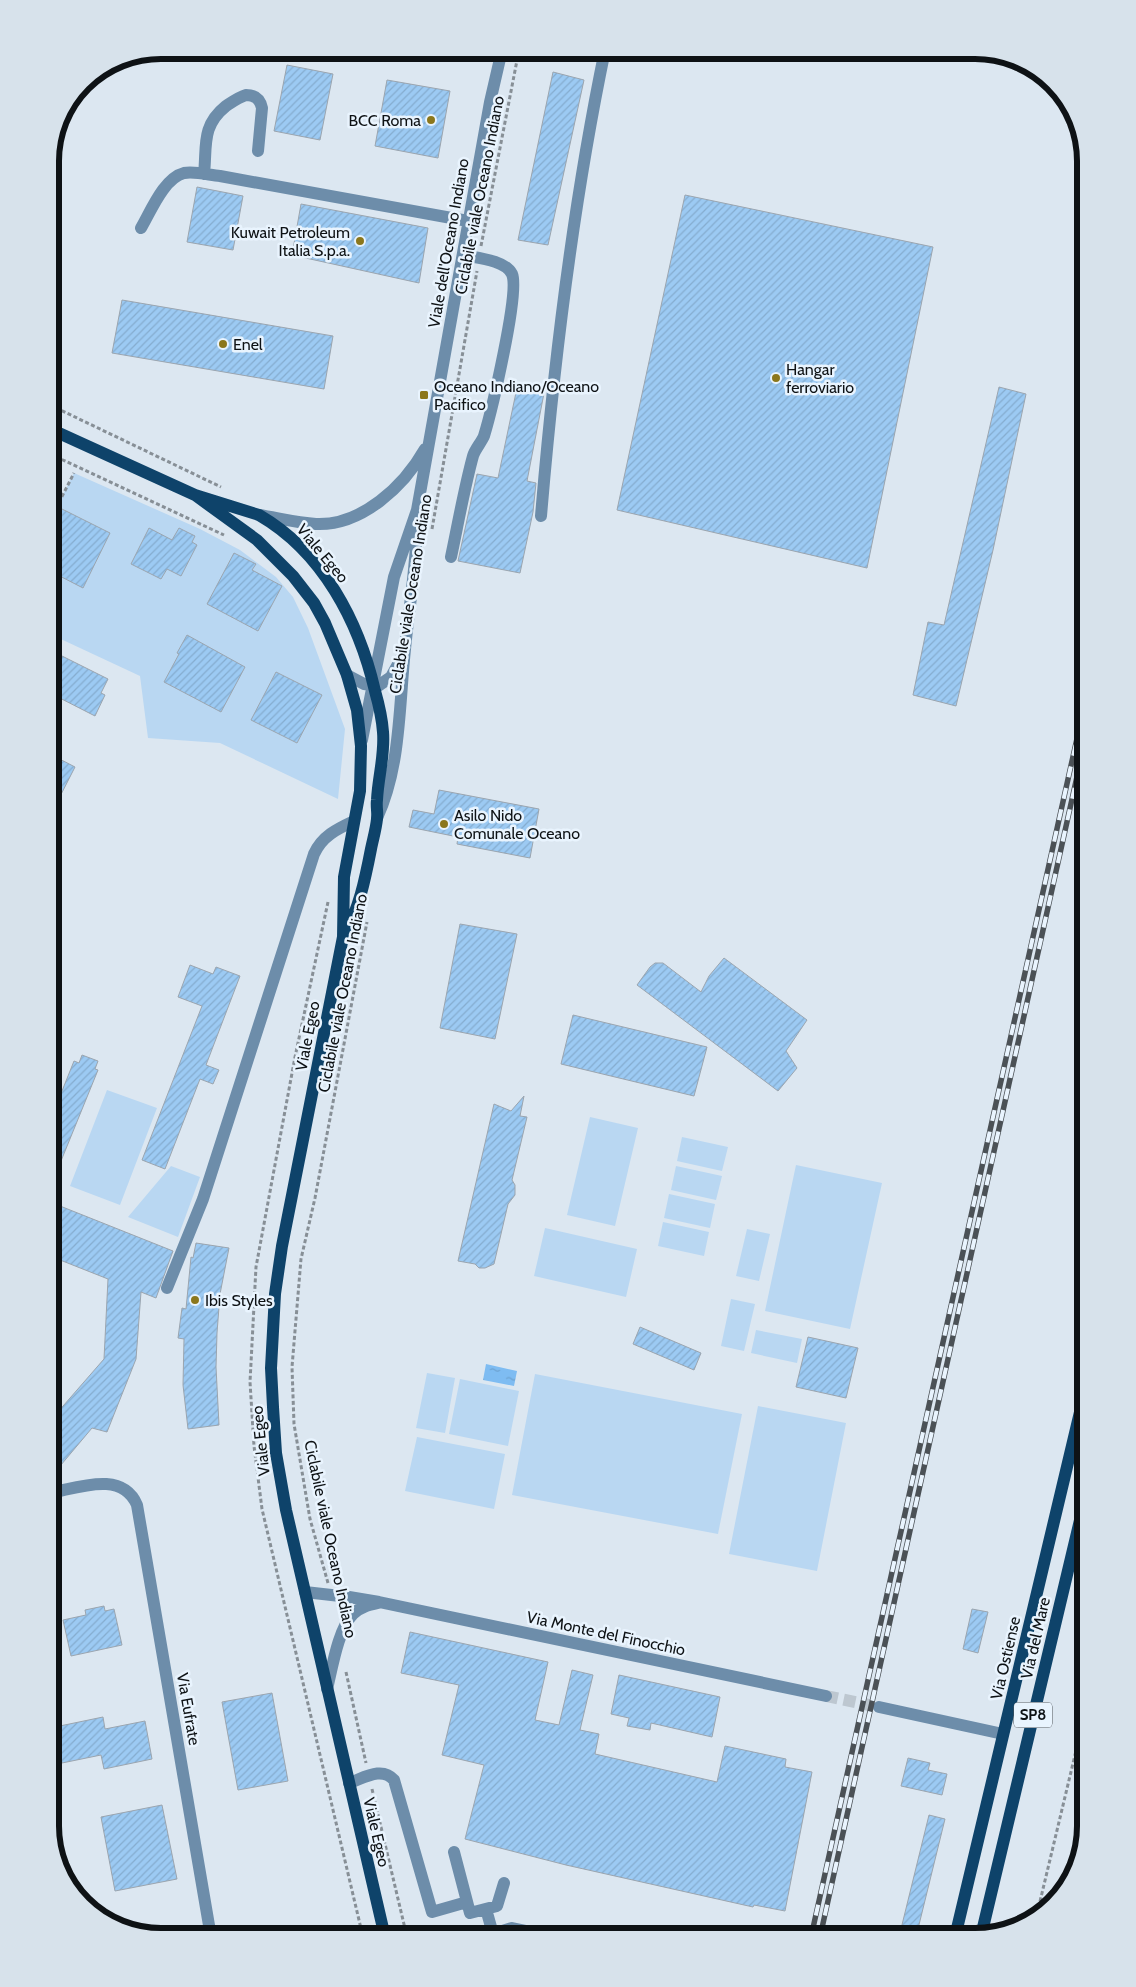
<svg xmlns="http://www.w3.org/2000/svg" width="1136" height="1987" font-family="Cabin,sans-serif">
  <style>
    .green { fill: #b9d7f2; fill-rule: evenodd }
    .water { fill: url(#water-ripples) }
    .building { fill: url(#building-hatch); stroke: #9ba5af }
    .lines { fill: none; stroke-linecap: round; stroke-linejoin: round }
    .minor-tunnel { stroke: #bdc7d0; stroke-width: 12; stroke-dasharray: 12 6; stroke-linecap: butt }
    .path { stroke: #878f96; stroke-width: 3; stroke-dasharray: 4 2.5; stroke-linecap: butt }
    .minor { stroke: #6d8daa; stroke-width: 12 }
    .major { stroke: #0e436a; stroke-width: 12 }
    .rail-casing { stroke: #4b5156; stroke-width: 5.5 }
    .rail { stroke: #e9f4fe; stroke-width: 4; stroke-dasharray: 11; stroke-linecap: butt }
    .poi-dot { fill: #8b771c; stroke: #e9f4fe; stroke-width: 2 }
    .labels { text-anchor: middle; stroke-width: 5; stroke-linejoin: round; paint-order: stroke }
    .shield { fill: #e9f4fe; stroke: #50565b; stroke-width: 1 }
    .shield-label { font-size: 15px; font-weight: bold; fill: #0e1215 }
    .poi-label { font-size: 16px; fill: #0e1215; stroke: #e9f4fe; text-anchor: start }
    .street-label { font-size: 16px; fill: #0e1215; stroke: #e9f4fe }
    .rim { fill: none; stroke: #0e1215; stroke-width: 6 }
  </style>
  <defs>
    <pattern id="water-ripples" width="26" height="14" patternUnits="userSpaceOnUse" patternTransform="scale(1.25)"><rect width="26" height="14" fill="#7ebcf2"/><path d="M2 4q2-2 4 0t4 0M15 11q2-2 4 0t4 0" fill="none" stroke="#6ca1cf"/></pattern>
    <pattern id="building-hatch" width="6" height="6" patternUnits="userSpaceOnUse" patternTransform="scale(1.25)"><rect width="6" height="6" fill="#9ccaf3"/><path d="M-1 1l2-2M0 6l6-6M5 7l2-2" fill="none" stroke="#85accf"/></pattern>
  </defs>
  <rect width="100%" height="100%" fill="#dce7f1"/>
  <path class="green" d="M74 473 200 529 240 550 276 577 293 597 308 628 345 729 338 799 220 743 148 738 140 676 50 634V520ZM276 672 321 695 297 743 252 720Z
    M107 1090 157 1108 120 1205 70 1186Z
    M590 1117 638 1128 615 1226 567 1215Z
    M682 1137 728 1147 722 1171 677 1161Z
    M796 1165 882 1183 850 1329 765 1311Z
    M171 1166 200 1177 178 1237 128 1217Z
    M676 1166 722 1176 716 1200 671 1190Z
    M669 1194 715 1204 710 1228 664 1218Z
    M663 1222 709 1232 704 1256 658 1246Z
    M545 1228 637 1249 626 1297 534 1276Z
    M747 1229 770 1234 759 1281 736 1276Z
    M731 1299 755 1304 744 1351 721 1346Z
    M756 1330 802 1339 797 1363 751 1353Z
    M427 1373 455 1378 445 1433 416 1428Z
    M535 1374 742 1414 718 1534 512 1495Z
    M460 1379 519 1391 508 1446 449 1434Z
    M758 1406 846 1423 817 1571 729 1554Z
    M417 1437 505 1454 494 1509 405 1491Z"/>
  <path class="water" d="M486 1364 517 1371 514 1386 483 1380Z"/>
  <path class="building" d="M287 65 333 74 320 140 274 131Z
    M553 72 584 80 548 245 518 240Z
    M387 80 450 91 438 158 375 146Z
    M197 187 243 196 233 250 187 242Z
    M685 195 933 247 867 568 617 510Z
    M301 204 428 228 419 283 292 255Z
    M122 300 333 336 324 389 112 353Z
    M518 383 545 388 527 481 536 483 533 512 520 573 458 561 477 474 498 478Z
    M999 387 1026 394 993 550 956 706 913 695 928 622 944 625Z
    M58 507 110 533 83 588 50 571V521Z
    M149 528 172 540 179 528 195 536 192 542 197 545 181 576 167 569 161 579 131 564Z
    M234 553 256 564 252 570 282 586 258 631 207 604Z
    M187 635 245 667 221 712 164 682 179 654 177 653Z
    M50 650 108 679 101 693 105 695 95 716 50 693Z
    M276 672 322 695 297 743 251 720Z
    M50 754 75 767 50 816Z
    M439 790 539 809 530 858 457 844 458 837 409 827 413 810 434 814Z
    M460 924 517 934 495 1039 440 1028Z
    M724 958 807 1020 786 1051 797 1068 778 1091 637 985 650 967 655 963H663L701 992 709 976Z
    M190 965 213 974 216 967 240 976 206 1065 219 1070 213 1084 200 1079 165 1169 142 1160 202 1006 178 997Z
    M573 1015 707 1047 694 1096 561 1064Z
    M82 1055 98 1061 95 1069 98 1070 50 1188V1121L74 1061 79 1063Z
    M524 1096 520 1116 527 1117 512 1180 515 1185V1195L508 1204 494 1264 485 1268H479L475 1264 458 1261 494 1104 511 1111Z
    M50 1202 173 1251 156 1298 141 1292 136 1359 107 1432 92 1428 50 1478V1421L104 1359 108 1279 50 1256Z
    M196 1243 229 1248 220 1294 217 1333 216 1367 219 1425 188 1429 183 1385 184 1339 178 1338 182 1308 186 1309 191 1257 193 1258Z
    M640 1327 701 1353 694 1370 633 1344Z
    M808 1337 858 1348 846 1398 796 1387Z
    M104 1606 105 1611 114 1609 122 1645 71 1656 63 1620 86 1615 85 1610Z
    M972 1609 988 1612 978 1653 963 1649Z
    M410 1632 548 1662 535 1720 559 1725 572 1670 593 1675 580 1730 599 1734 595 1754 717 1782 725 1746 786 1759 785 1767 812 1772 785 1911 754 1905 753 1907 566 1865 465 1839 484 1765 442 1755 459 1685 401 1673Z
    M619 1675 720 1697 712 1737 651 1723 650 1730 627 1726 629 1718 611 1714Z
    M272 1693 288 1781 238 1790 222 1702Z
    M103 1717 105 1729 145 1721 152 1759 104 1769 101 1755 62 1763 55 1727Z
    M908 1758 930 1763 928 1770 947 1774 942 1795 901 1786Z
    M162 1805 177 1879 115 1891 101 1817Z
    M929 1815 945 1819 916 1937H899Z"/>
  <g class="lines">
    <path class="minor-tunnel" d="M826 1696 879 1707"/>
    <path class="path" d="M481 246 519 50
      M50 405 221 487
      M50 454 224 535
      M50 520 74 473
      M432 529 477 271
      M328 902 295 1057 256 1267 250 1382 254 1446 262 1509 363 1937
      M328 1583 310 1519 294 1424 292 1367 301 1259 315 1198 367 922
      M346 1672 366 1763
      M372 1789 407 1937
      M1037 1914 1086 1709"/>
    <path class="minor" d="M204 174C207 146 201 126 226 106 232 102 239 97 246 95 255 95 260 99 262 108L258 151
      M141 228C151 211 164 178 184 173 195 171 209 175 220 176L468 221
      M259 515C278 518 297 523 316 524 362 526 404 486 425 449
      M541 516C554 360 573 204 605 50
      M451 557C458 524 464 489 473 456 475 449 481 443 484 436 491 413 520 292 512 274 505 260 477 258 463 255
      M347 675 364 684 378 686 391 677 402 657
      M362 740 394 577 417 510 490 102 502 50
      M377 818C401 766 399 705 405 649 409 606 417 564 417 520
      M167 1288 203 1199 314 854C322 836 337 829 354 821
      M50 1493C78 1488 122 1470 137 1505L211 1937
      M305 1592 349 1597 379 1602 826 1696
      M327 1689C332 1669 338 1629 353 1614 360 1607 369 1605 378 1603
      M879 1707 1003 1734
      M349 1783C364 1778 382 1766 394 1780L432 1912 467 1902
      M454 1852 470 1913 497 1906 504 1883
      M486 1909 493 1934 512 1928 555 1937"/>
    <path class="major" d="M50 429 195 495 259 515C323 552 359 622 375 691 379 705 382 718 383 732 385 755 378 777 377 800 376 807 378 813 377 819 376 829 373 839 371 849 365 880 359 909 344 936
      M195 495 257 540 293 576 314 603 325 623 347 675 357 710 361 746 360 791 344 877 343 937 282 1246 275 1294 271 1368 273 1407 276 1453 286 1510 385 1937
      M981 1936 1086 1495
      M955 1937 1086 1387"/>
    <g class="rail-casing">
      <path id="rail" d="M811 1937 1086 698
        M820 1937 1086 736"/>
    </g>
    <use href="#rail" class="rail"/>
  </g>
  <g class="poi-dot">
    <circle cx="431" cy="120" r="5"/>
    <circle cx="360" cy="241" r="5"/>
    <circle cx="223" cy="344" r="5"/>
    <circle cx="776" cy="378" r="5"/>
    <rect x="419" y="390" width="10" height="10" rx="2.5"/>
    <circle cx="444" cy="824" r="5"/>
    <circle cx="195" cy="1300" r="5"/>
  </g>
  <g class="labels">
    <rect class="shield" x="1014" y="1702.5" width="38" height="25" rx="4"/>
    <g class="shield-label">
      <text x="1033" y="1720">SP8</text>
    </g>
    <g class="poi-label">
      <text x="421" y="126" text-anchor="end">BCC Roma</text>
      <text x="350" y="238" text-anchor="end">Kuwait Petroleum<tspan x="350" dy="18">Italia S.p.a.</tspan></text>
      <text x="233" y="350">Enel</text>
      <text x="786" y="375">Hangar<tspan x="786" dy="18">ferroviario</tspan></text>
      <text x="434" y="392">Oceano Indiano/Oceano<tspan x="434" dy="18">Pacifico</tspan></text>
      <text x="454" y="821">Asilo Nido<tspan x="454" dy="18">Comunale Oceano</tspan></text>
      <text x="205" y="1306">Ibis Styles</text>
    </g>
    <g class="street-label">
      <text transform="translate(479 195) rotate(-79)" y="6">Ciclabile viale Oceano Indiano</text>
      <text transform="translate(448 243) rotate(-80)" y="6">Viale dell'Oceano Indiano</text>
      <text transform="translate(323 553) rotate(50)" y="6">Viale Egeo</text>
      <text transform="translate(410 594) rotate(-81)" y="6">Ciclabile viale Oceano Indiano</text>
      <text transform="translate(342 993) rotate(-79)" y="6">Ciclabile viale Oceano Indiano</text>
      <text transform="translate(307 1036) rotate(-79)" y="6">Viale Egeo</text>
      <text transform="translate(260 1441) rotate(-96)" y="6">Viale Egeo</text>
      <text transform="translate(331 1539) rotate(78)" y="6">Ciclabile viale Oceano Indiano</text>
      <text transform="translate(606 1633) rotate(12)" y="6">Via Monte del Finocchio</text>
      <text transform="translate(1035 1638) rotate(-77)" y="6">Via del Mare</text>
      <text transform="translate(1005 1658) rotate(-77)" y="6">Via Ostiense</text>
      <text transform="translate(189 1709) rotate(80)" y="6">Via Eufrate</text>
      <text transform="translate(377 1832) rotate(77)" y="6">Viale Egeo</text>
    </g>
  </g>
  <path d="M0 0H1136V1987H0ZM161 59H975A102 102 0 0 1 1077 161V1826A102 102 0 0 1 975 1928H161A102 102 0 0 1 59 1826V161A102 102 0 0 1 161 59Z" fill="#d7e2eb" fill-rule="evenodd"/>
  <path class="rim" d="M161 59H975A102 102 0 0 1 1077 161V1826A102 102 0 0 1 975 1928H161A102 102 0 0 1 59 1826V161A102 102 0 0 1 161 59Z"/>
</svg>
